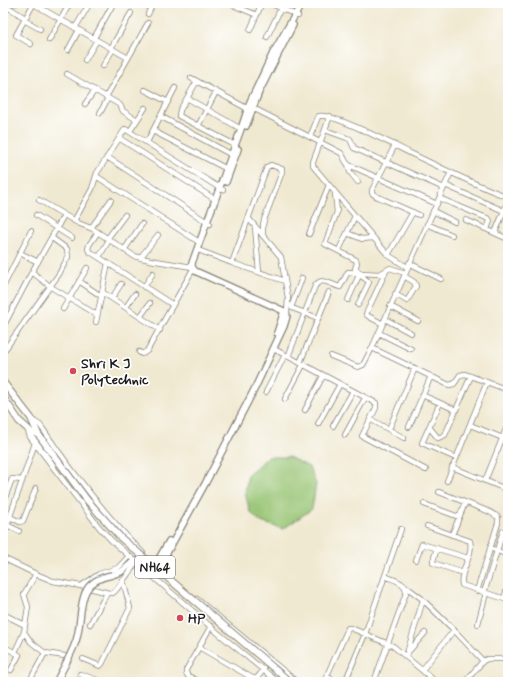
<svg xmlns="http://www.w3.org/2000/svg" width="511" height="685" font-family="Mynerve,sans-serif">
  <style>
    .park { fill: #95c270; stroke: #586f46 }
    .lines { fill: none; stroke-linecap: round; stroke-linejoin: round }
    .minor-casing { stroke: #868276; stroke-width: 6 }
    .major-casing { stroke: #868276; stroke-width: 8 }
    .highway-casing { stroke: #868276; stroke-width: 8 }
    .minor { stroke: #fff; stroke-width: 4.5 }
    .major { stroke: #fff; stroke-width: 5.5 }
    .highway { stroke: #fff; stroke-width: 6 }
    .major-bridge-casing { stroke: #868276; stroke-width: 8; stroke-linecap: butt }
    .highway-bridge-casing { stroke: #868276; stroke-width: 8; stroke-linecap: butt }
    .major-bridge { stroke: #fff; stroke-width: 5.5 }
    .highway-bridge { stroke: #fff; stroke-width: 6 }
    .poi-dot { fill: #d1495b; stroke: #fff; stroke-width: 1.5 }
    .labels { text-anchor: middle; stroke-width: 3.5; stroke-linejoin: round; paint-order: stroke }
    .shield { fill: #fff; stroke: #606060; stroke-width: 1 }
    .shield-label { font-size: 13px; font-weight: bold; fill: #1c1c1c }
    .poi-label { font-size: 14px; font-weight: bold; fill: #1c1c1c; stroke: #fff; text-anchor: start }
  </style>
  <rect width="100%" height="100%" fill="#fff"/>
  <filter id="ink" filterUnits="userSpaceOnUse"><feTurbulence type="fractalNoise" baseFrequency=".025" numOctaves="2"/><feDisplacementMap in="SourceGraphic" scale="8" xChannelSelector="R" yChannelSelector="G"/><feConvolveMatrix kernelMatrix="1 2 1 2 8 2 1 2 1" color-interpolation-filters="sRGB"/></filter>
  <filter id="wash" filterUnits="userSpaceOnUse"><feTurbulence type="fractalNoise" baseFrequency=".012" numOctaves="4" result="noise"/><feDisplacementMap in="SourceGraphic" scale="16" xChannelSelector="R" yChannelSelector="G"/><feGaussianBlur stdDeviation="0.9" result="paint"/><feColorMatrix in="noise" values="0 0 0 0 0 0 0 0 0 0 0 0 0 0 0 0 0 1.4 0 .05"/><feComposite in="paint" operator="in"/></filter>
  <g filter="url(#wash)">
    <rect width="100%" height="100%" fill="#f0e9d1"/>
    <path class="park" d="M268 457H289L309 467 316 484 312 509 283 529 261 522 250 512 245 493 248 474Z"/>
  </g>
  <g filter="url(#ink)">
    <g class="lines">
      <g class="minor-casing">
        <path id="minor" d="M32 3 128 58
          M228 3 257 15
          M270 3 298 16
          M3 5 17 3
          M3 9H11L25 18
          M148 14 153 3
          M24 20 40 29
          M75 28 90 3
          M250 30 262 3
          M267 37 281 8
          M94 38 113 4
          M49 40 70 3
          M31 44 16 35 34 3
          M111 48 131 13
          M68 50 79 30
          M85 60 97 40
          M103 66 113 49
          M67 74 120 105 123 111 137 120
          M191 78 250 110
          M197 81 180 110 179 116 235 145
          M145 90 168 102
          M106 97 148 23
          M187 98 241 129
          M85 104 95 90
          M253 108 341 153C345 157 344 162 349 165L437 204
          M100 113 108 98
          M160 116 232 155
          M330 116 313 162V166L388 255 407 267
          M198 126 216 92
          M325 130 347 138 350 139 354 148 444 188
          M130 131 145 108
          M153 131 227 169
          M310 137 318 117 319 116C333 113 394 145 410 153 442 168 474 185 508 197
          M119 138 216 200
          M147 142 175 88
          M395 145 372 190V193L376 196 419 215
          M107 157 210 224
          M348 164 350 172 358 182
          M96 176 199 242
          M445 185 504 211
          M335 193 337 212 325 244 356 260 357 263 355 269 361 273
          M439 198 489 219 490 221 487 229
          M39 200 78 223 93 229 134 256 150 260 192 267
          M433 211 455 222
          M36 215 72 238
          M249 219 281 257 288 298 287 313
          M466 220 508 239
          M74 221 92 189 97 173 125 129 223 190
          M427 224 452 235
          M255 227 259 272
          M91 228 111 200
          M98 232 89 245 88 249 89 251 173 305
          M347 233 362 239 373 238
          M495 233 508 201
          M309 234 329 185
          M107 239 125 215
          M124 250 142 224
          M198 250 232 263 285 281
          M339 250 355 216
          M20 253 38 262
          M388 255 413 212
          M99 257 109 240
          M140 258 158 235
          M232 263 267 167 271 165 282 169V172L264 220 263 225V236
          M409 263 441 279
          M32 272 51 287 97 315
          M302 278 292 305V308L318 318
          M79 281 101 296
          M3 287 31 231
          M144 287 153 273
          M102 292 160 330
          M395 294 407 301 416 286 414 282 404 276
          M112 298 121 284
          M348 300 360 273 380 274 390 268 405 273
          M390 306 418 321
          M126 307 135 294
          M63 309 87 268
          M140 317 150 303
          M385 319 411 333
          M96 322 108 263
          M383 324 368 316 366 314 386 271
          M3 327 32 272 64 215
          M379 333 411 349
          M372 348 449 385 454 384 460 375 465 374 508 390
          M274 349 376 403V408L362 436 426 470
          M3 352 59 274 68 257 67 249 52 238
          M139 352 142 354 147 351 193 269
          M331 356 358 367 363 365 372 348 451 172
          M288 357 315 286C322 276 331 285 340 287L348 272C354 271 364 277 369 282L358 305
          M300 363 329 292
          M266 392 285 355
          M422 395 456 410
          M285 399 303 365
          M440 403 422 443 456 458
          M305 410 323 376
          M370 419 404 438
          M32 420 40 425C71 471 104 514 143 553
          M318 424 340 384
          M470 425 508 440
          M333 426 353 391
          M409 427 431 376
          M429 427 438 438 445 435 471 376
          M27 428 30 437 99 527 112 541 218 633 278 682
          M389 429 415 368
          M345 435 365 398
          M452 467 508 490
          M447 481 487 382
          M485 481 508 424
          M439 492 490 512 498 517V523L477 591
          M3 503 12 479 22 480
          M424 504 459 517
          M10 517 20 522 23 521 36 488
          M3 523 19 531
          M7 525 35 443
          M427 526 470 541C474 556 459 570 462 585L508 600
          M452 535 465 503
          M437 548 433 561V563L463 573
          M490 548 508 555
          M3 558 36 574 53 581 81 586 109 593H113L117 589 136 563
          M416 560 422 544 468 558
          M36 574 24 594 28 607 24 632 31 642 45 653 65 656
          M81 586 99 574 118 568 129 556
          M405 586 421 598 454 630 483 661
          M484 593 503 531
          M197 599 297 682
          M504 599 508 585
          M3 614 25 625
          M90 624 107 593
          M478 624 486 593
          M3 646 19 655 11 670
          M199 647 254 679 258 677 264 669
          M409 651 425 633
          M15 652 24 632
          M407 653 423 600
          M83 659 100 666 102 664 130 608 123 580
          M422 670 454 630
          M80 674 103 682
          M327 677 339 682
          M29 682 45 653
          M200 682 188 676 186 673V670L211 626
          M324 682 347 631 348 628H351L393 646 436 682
          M345 682 365 634 401 529
          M374 682 406 593C407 582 393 580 385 576
          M465 682 483 661 487 659H508"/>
      </g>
      <g class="major-casing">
        <path id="major" d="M246 126 259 92 293 25
          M226 182 238 149
          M277 333 284 311
          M157 562 169 541
          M112 575 121 572 134 561C143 562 155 564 163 560L205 484 255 388 284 326 287 316 286 312 195 271 192 267V263L241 129 250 102 273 53 302 3"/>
      </g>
      <g class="highway-casing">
        <path id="highway" d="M3 382 31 418 38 434
          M3 397 19 421 28 429 55 462"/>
      </g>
      <use href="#minor" class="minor"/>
      <use href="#major" class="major"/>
      <use href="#highway" class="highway"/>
      <g class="major-bridge-casing">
        <path id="major-bridge" d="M56 682C63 669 71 655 76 641 85 612 73 582 112 575"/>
      </g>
      <g class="highway-bridge-casing">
        <path id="highway-bridge" d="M38 434 87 500 121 538 290 682"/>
      </g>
      <use href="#major-bridge" class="major-bridge"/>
      <use href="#highway-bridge" class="highway-bridge"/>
    </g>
  </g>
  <g class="poi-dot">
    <circle cx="73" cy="371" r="4"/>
    <circle cx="180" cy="618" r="4"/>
  </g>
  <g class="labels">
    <rect class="shield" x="135" y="556" width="40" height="22" rx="3"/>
    <g class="shield-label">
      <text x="155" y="572">NH64</text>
    </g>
    <g class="poi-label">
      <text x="81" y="368">Shri K J<tspan x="81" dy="16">Polytechnic</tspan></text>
      <text x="188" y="623">HP</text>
    </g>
  </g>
  <rect width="511" height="685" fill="none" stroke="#fff" stroke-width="16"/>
</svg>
